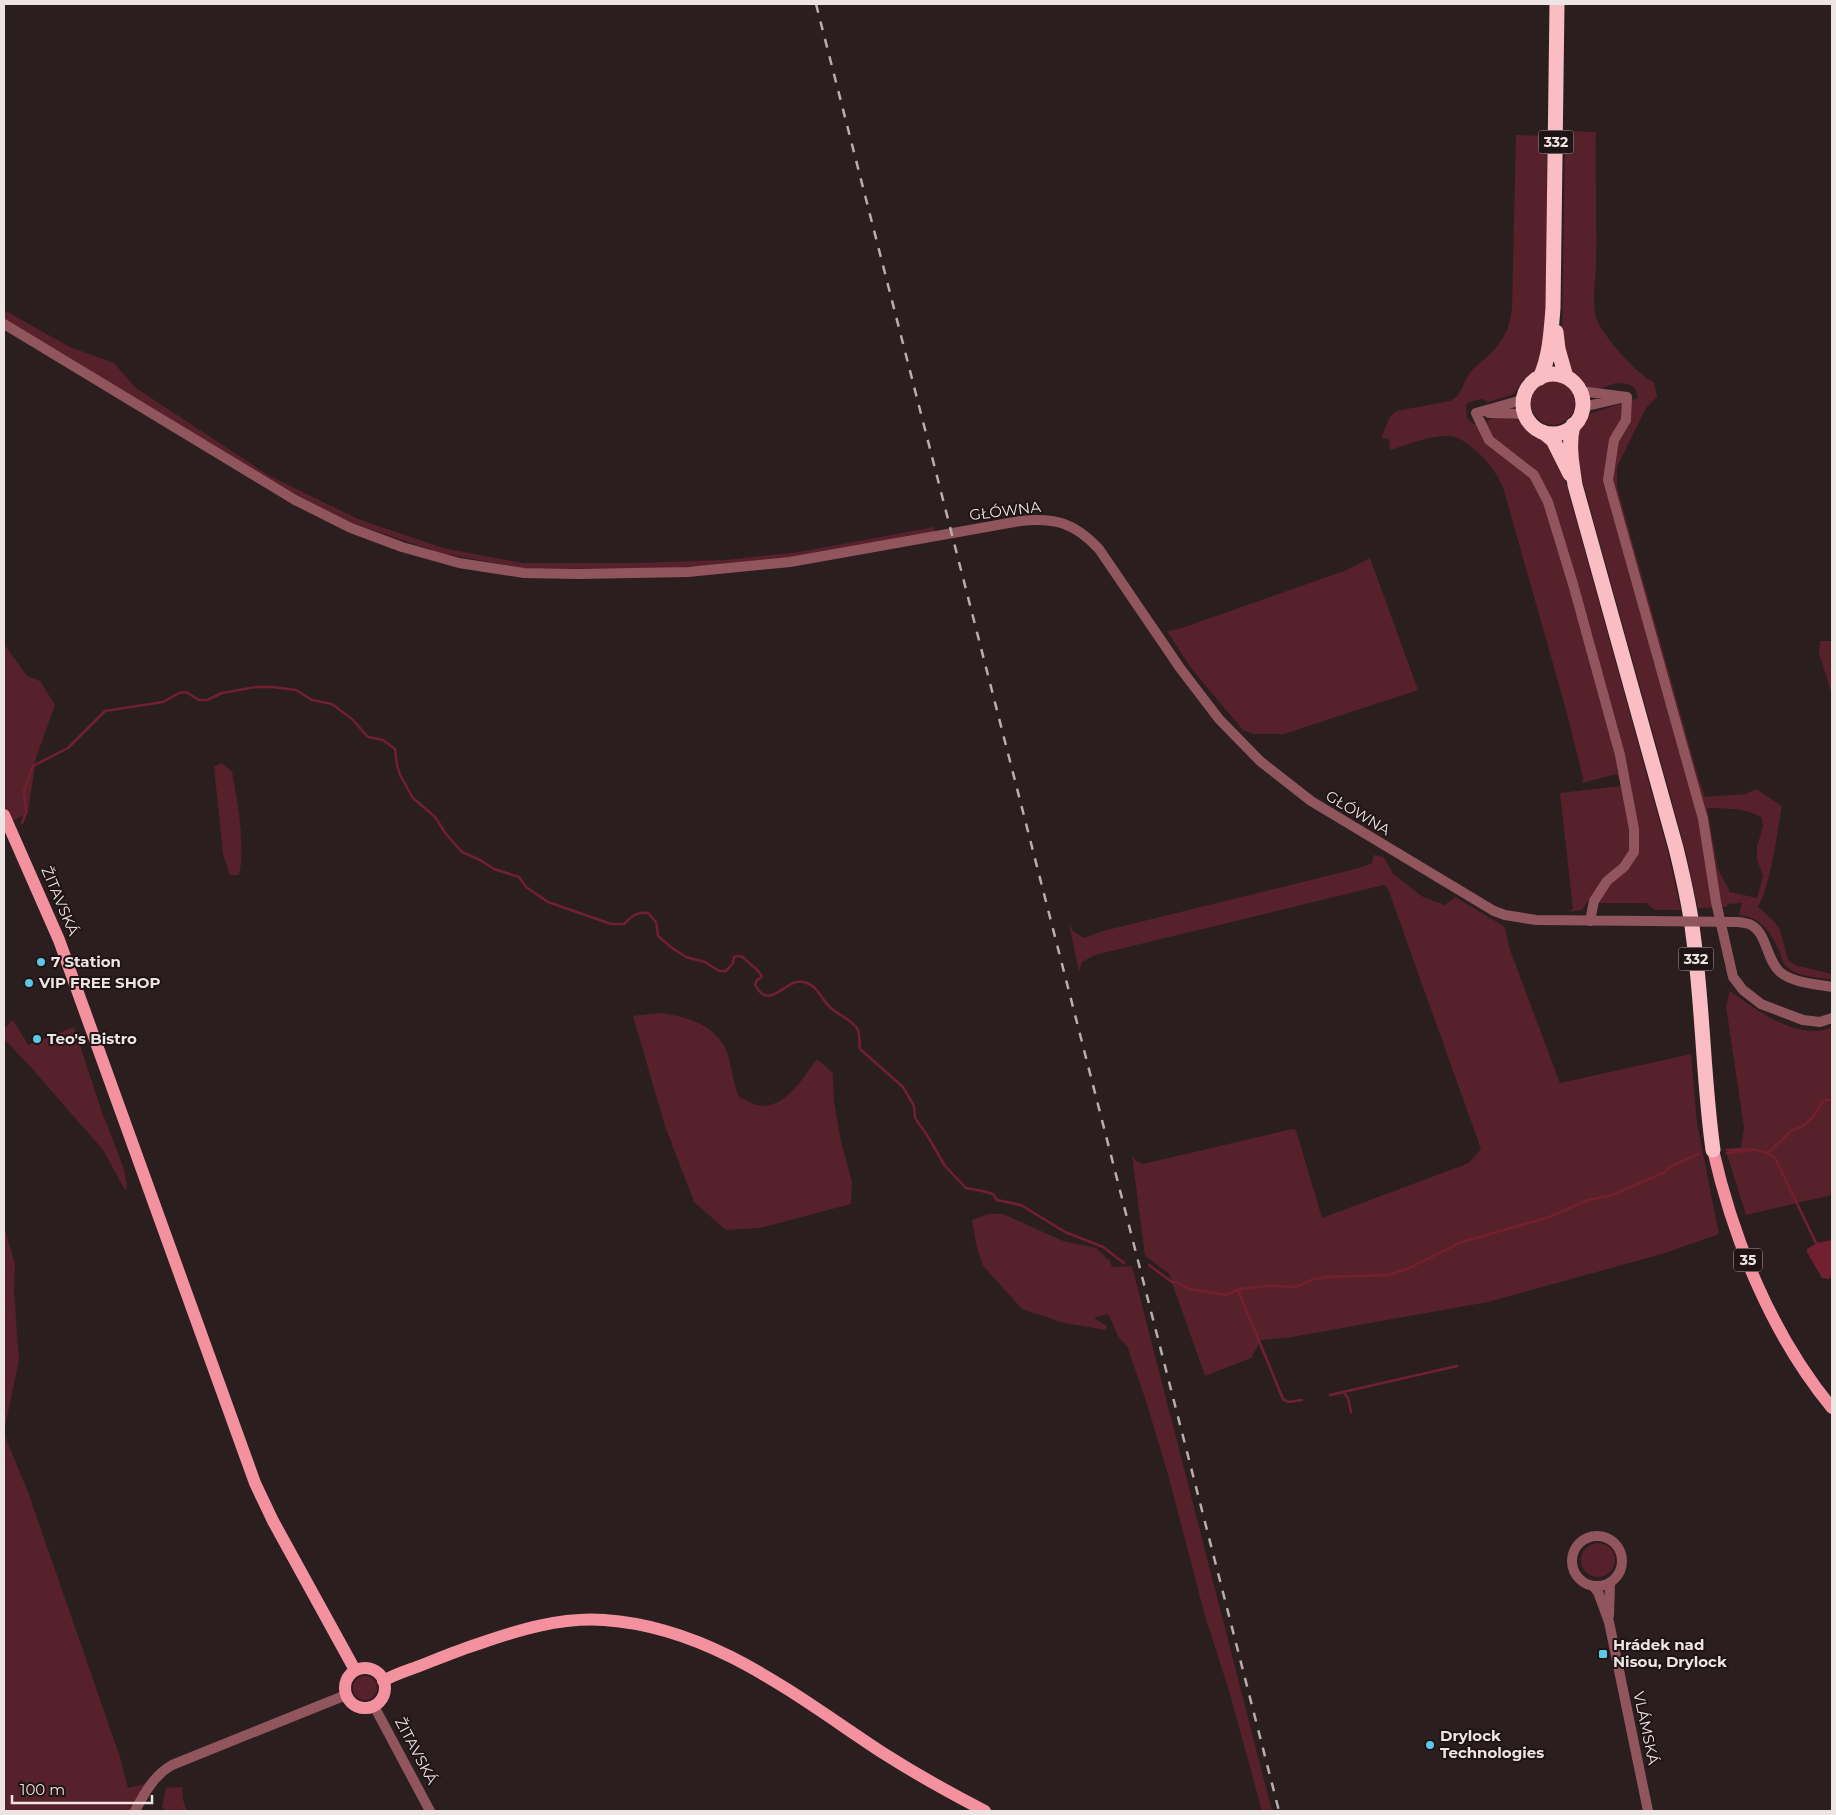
<svg xmlns="http://www.w3.org/2000/svg" width="1836" height="1815" font-family="Montserrat,sans-serif">
  <style>
    .green { fill: #56212a; fill-rule: evenodd }
    .water { fill: #731f32 }
    .lines { fill: none; stroke-linecap: round; stroke-linejoin: round }
    .stream { stroke: #731f32; stroke-width: 2.5 }
    .minor { stroke: #91555d; stroke-width: 10 }
    .major { stroke: #f4919e; stroke-width: 12 }
    .highway { stroke: #fabdc3; stroke-width: 15 }
    .rail { stroke: #b8aeae; stroke-width: 2.5; stroke-dasharray: 9 9; stroke-linecap: butt }
    .minor-bridge { stroke: #91555d; stroke-width: 10 }
    .poi-dot { fill: #5dc7e8; stroke: #201416; stroke-width: 2 }
    .labels { text-anchor: middle; stroke-width: 4; stroke-linejoin: round; paint-order: stroke }
    .shield { fill: #201416; stroke: #b0a6a6; stroke-width: 1 }
    .shield-label { font-size: 14px; font-weight: bold; fill: #ede4e4 }
    .street-label { font-size: 15px; fill: #ede4e4; stroke: #201416 }
    .poi-label { font-size: 15px; font-weight: bold; fill: #ede4e4; stroke: #201416; text-anchor: start }
  </style>
  <rect width="100%" height="100%" fill="#2a1e1f"/>
  <path class="green" d="M1565 131 1596 132C1595 177 1597 222 1596 267 1595 283 1592 301 1596 317 1601 334 1637 375 1654 382L1657 397 1646 408 1617 467V487L1699 780 1705 797 1746 794 1756 789 1782 806C1777 834 1771 884 1758 907L1774 921 1780 930 1788 960 1795 965 1832 974V980C1819 977 1797 977 1787 967 1783 964 1781 958 1780 953 1772 934 1762 917 1739 915L1742 903 1729 904 1726 907 1698 908 1686 853 1658 751 1577 461 1576 435 1589 414 1638 398 1635 388 1628 384 1616 383 1600 389 1587 387 1567 366 1562 340ZM1707 808C1726 809 1745 807 1762 818L1763 827 1757 846V860L1763 876 1757 898 1730 892 1718 869Z
    M1516 135 1547 136 1546 343 1537 370 1523 380 1514 394 1488 402 1482 399 1469 402 1466 405 1467 418 1473 424H1485L1490 419 1498 418 1515 419 1522 421 1532 432 1548 439 1561 465 1667 848 1681 910H1655L1646 903H1600L1590 898 1582 910 1567 912 1573 909 1560 793 1621 786 1617 774 1582 783 1583 778 1566 710 1503 487C1496 473 1489 462 1477 452 1470 446 1464 440 1455 437 1438 432 1406 445 1390 450L1389 439 1381 438 1390 417 1396 411 1450 401C1463 395 1462 384 1469 374 1475 366 1482 361 1489 355 1504 340 1510 328 1512 307Z
    M4 310 70 347 114 363 136 388 268 475 358 519 443 548 522 563H635L725 560 799 552 934 527 936 533 798 557 725 565 636 569 522 568 440 553 355 524 263 479 4 319Z
    M1531 403a22 22 0 1 1 44 0a22 22 0 1 1-44 0Z
    M1370 558 1418 690 1284 734H1253L1243 730 1237 723 1191 668 1167 631 1179 629 1344 571Z
    M1820 641H1832V695L1819 653Z
    M4 644 27 676 40 681 55 705 36 758 28 813 4 825Z
    M221 763 232 771C237 800 246 846 239 875H230L223 854 214 767Z
    M1374 855 1384 857 1393 874 1423 897 1445 905 1455 897 1505 927 1509 947 1560 1083 1691 1054 1697 1123 1719 1234 1662 1254 1488 1302 1292 1337 1261 1340 1251 1358 1205 1376 1169 1274 1145 1256 1132 1155 1136 1161 1143 1164 1292 1129 1296 1130 1322 1218 1469 1163 1481 1149 1388 889 1384 885 1095 955 1082 962 1079 972 1069 924 1073 931 1084 938 1103 931 1359 868 1372 863Z
    M1730 991C1756 1010 1799 1042 1832 1027V1195L1746 1215 1727 1154 1740 1152 1744 1128 1726 1006Z
    M659 1013C687 1016 718 1025 728 1055 732 1069 733 1083 739 1097 744 1099 751 1103 757 1105 785 1111 803 1077 817 1059L833 1073 834 1102 841 1141 852 1182 851 1204 760 1228 726 1230 694 1202 665 1126 633 1016Z
    M13 1020 28 1045 74 1027 102 1112 124 1169 127 1187 125 1190 103 1150 28 1064 4 1039V1028Z
    M988 1214H1003L1063 1241 1096 1248 1110 1261 1112 1267 1132 1266 1272 1811H1262L1230 1694 1205 1616 1169 1478 1147 1404 1127 1346 1119 1338 1108 1314 1094 1318 1107 1326 1106 1330 1064 1323 1022 1309 983 1266 976 1244 972 1220Z
    M4 1227 15 1264 14 1292 19 1360 4 1431Z
    M4 1434 28 1492 120 1757 128 1788 148 1783 132 1811H4Z
    M1581 1560a17 17 0 1 1 34 0a17 17 0 1 1-34 0Z
    M353 1688a12 12 0 1 1 24 0a12 12 0 1 1-24 0Z
    M182 1787 183 1800 187 1811H165L162 1807 166 1788Z"/>
  <path class="water" d="M1832 1240V1276L1829 1279 1822 1278 1807 1252V1249L1817 1243Z"/>
  <g class="lines">
    <path class="stream" d="M22 823 26 813 24 791 33 766 68 748 105 711 163 702 179 693 186 692 199 700H207L222 693 256 687H273L296 690 312 700 332 704 352 719 368 737 383 740 395 749 397 765 400 775 413 798 435 817 446 834 462 852 480 860 494 869 519 877 526 887 548 902 611 924H624C632 916 636 912 648 913L656 922 658 936 672 948 686 957 705 962 719 971H726L733 963 734 957 738 956 743 957C748 964 760 969 762 977L757 980 755 985C771 1013 785 977 804 982 819 986 821 1000 831 1008 838 1015 853 1020 858 1030 860 1035 859 1044 860 1049L903 1087 914 1106 915 1118 927 1135 945 1166 966 1188 982 1191 993 1194 997 1200 1021 1205 1065 1232 1103 1247 1124 1263
      M1727 1150 1752 1149 1768 1153 1791 1131 1803 1126 1813 1117 1822 1103 1827 1100H1832
      M1727 1153 1751 1150
      M1768 1153 1775 1158 1816 1243
      M1149 1265 1172 1282H1176L1189 1289 1226 1295 1240 1289 1269 1286 1296 1287 1311 1280 1326 1277 1388 1275 1407 1269 1462 1242 1549 1217 1588 1200 1613 1195 1665 1172 1670 1167 1698 1154
      M1238 1290 1283 1399 1288 1402 1302 1400
      M1344 1393 1348 1398 1351 1412
      M1330 1395 1457 1366"/>
    <path class="minor" d="M4 324 295 500 351 528 402 547 459 563 524 573 578 574 688 572 790 562 1020 521C1055 517 1075 523 1099 549L1180 668 1219 719 1260 761 1311 801 1494 911 1505 915 1536 920 1649 921
      M1580 391 1627 397
      M1627 397 1626 420 1614 440 1608 480 1703 819 1716 902 1733 977 1743 990 1761 1004 1803 1020 1820 1022 1832 1018
      M1583 407 1621 398
      M1476 413 1489 440 1534 475 1548 502 1573 584 1620 755 1634 829V852L1624 867 1607 881 1594 901 1590 921
      M1476 413 1515 402 1524 398
      M1489 413 1525 414
      M1737 922C1741 922 1745 923 1749 924 1767 931 1766 960 1780 972 1793 983 1816 984 1832 987
      M1572 1561a25 25 0 1 1 50 0a25 25 0 1 1-50 0Z
      M1593 1586 1598 1592 1609 1622 1648 1811
      M1609 1616 1610 1583
      M374 1706 430 1811
      M135 1811C144 1794 154 1775 172 1765L346 1695"/>
    <path class="major" d="M4 815 59 940 255 1483 273 1521 355 1670
      M1713 1150C1734 1242 1772 1335 1832 1408
      M345 1688a20 20 0 1 1 40 0a20 20 0 1 1-40 0Z
      M383 1681C395 1674 409 1670 422 1665 440 1658 459 1650 478 1644 518 1630 561 1617 604 1620 712 1627 796 1696 883 1753 916 1774 950 1793 985 1811"/>
    <path class="highway" d="M1556 332 1558 349 1566 377
      M1523 404a30 30 0 1 1 60 0a30 30 0 1 1-60 0Z
      M1540 378C1550 356 1551 332 1553 308L1557 4
      M1573 425C1568 444 1572 465 1575 485L1676 848C1683 877 1690 905 1693 934 1703 1006 1703 1078 1713 1150
      M1543 432 1553 440 1570 474"/>
    <path class="rail" d="M816 4 1279 1811"/>
    <path class="minor-bridge" d="M1649 921 1737 922"/>
  </g>
  <g class="poi-dot">
    <circle cx="41" cy="962" r="5"/>
    <circle cx="29" cy="983" r="5"/>
    <circle cx="37" cy="1039" r="5"/>
    <rect x="1598" y="1649" width="10" height="10" rx="2.5"/>
    <circle cx="1430" cy="1745" r="5"/>
  </g>
  <g class="labels">
    <g class="shield">
      <rect x="1538.5" y="130.5" width="35" height="23" rx="4"/>
      <rect x="1678.5" y="947.5" width="35" height="23" rx="4"/>
      <rect x="1734" y="1248.5" width="28" height="23" rx="4"/>
    </g>
    <g class="shield-label">
      <text x="1556" y="147">332</text>
      <text x="1696" y="964">332</text>
      <text x="1748" y="1265">35</text>
    </g>
    <g class="street-label">
      <text transform="translate(1005 511) rotate(-7)" y="5">GŁÓWNA</text>
      <text transform="translate(1358 813) rotate(31)" y="5">GŁÓWNA</text>
      <text transform="translate(60 901) rotate(67)" y="5">ŽITAVSKÁ</text>
      <text transform="translate(1646 1728) rotate(78)" y="5">VLÁMSKÁ</text>
      <text transform="translate(416 1751) rotate(62)" y="5">ŽITAVSKÁ</text>
    </g>
    <g class="poi-label">
      <text x="51" y="967">7 Station</text>
      <text x="39" y="988">VIP FREE SHOP</text>
      <text x="47" y="1044">Teo's Bistro</text>
      <text x="1613" y="1650">Hrádek nad<tspan x="1613" dy="17">Nisou, Drylock</tspan></text>
      <text x="1440" y="1741">Drylock<tspan x="1440" dy="17">Technologies</tspan></text>
    </g>
  </g>
  <rect width="1836" height="1815" fill="none" stroke="#ede4e4" stroke-width="10"/>
  <path d="M12 1795v8h140v-8" fill="none" stroke="#ede4e4" stroke-width="2.5"/>
  <text x="20" y="1795" font-size="15" fill="#ede4e4" stroke="#201416" stroke-width="4" paint-order="stroke">100 m</text>
</svg>
